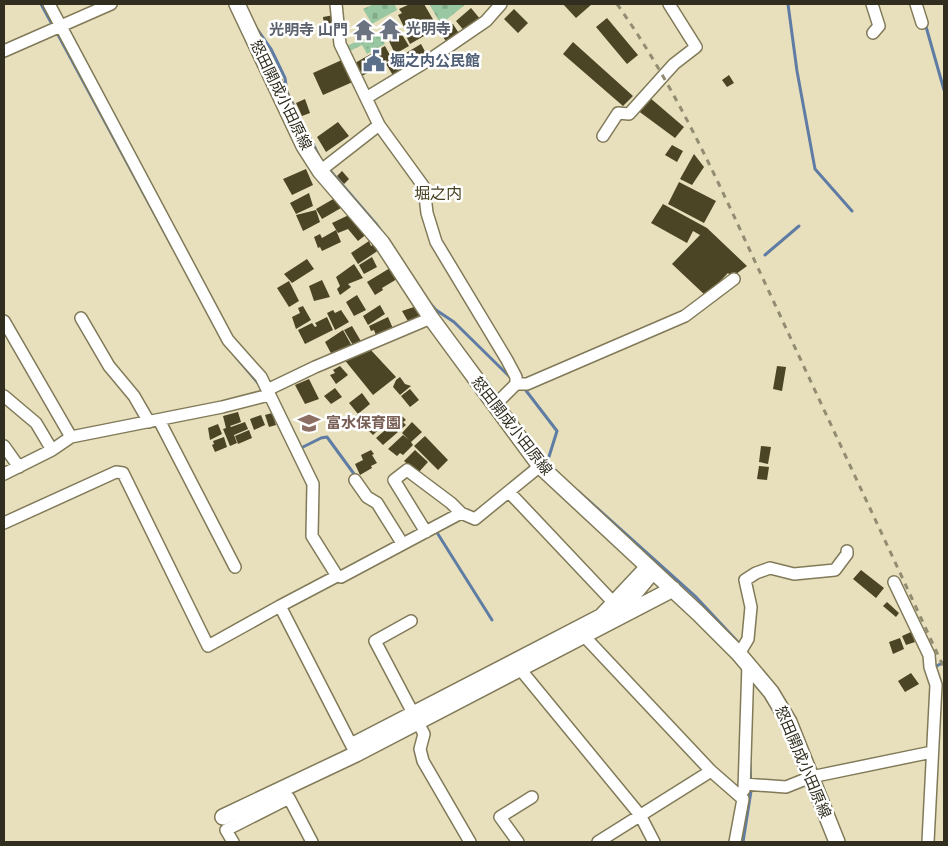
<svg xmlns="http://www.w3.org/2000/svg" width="948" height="846" font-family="'PT Sans','Noto Sans JP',sans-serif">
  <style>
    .cemetery { fill: url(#cemetery-stones) }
    .park { fill: url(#park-dots) }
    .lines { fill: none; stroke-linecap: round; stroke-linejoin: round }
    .stream { stroke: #5f7ca4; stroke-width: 3 }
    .building { fill: #4b4425 }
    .street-casing { stroke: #817a59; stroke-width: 14 }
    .secondary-casing { stroke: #817a59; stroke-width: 18 }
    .street { stroke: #fff; stroke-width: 11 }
    .secondary { stroke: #fff; stroke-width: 15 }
    .rail { stroke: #928c73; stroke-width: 3; stroke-dasharray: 6 6; stroke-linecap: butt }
    .labels { text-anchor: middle; stroke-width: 5; stroke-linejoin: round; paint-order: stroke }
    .worship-label { font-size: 15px; font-weight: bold; fill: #5b616d; stroke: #fff; text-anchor: start }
    .service-label { font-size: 15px; font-weight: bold; fill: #4e5e75; stroke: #fff; text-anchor: start }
    .street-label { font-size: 15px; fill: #312e20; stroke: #fff }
    .education-label { font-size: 15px; font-weight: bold; fill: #785e54; stroke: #fff; text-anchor: start }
    .neighbourhood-label { font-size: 16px; fill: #474020; stroke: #fff }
  </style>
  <defs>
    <pattern id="cemetery-stones" width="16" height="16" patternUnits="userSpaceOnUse" patternTransform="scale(1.25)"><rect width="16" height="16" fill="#98c7a1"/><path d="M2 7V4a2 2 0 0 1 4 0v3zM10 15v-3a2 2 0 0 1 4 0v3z" fill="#83ab8a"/></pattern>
    <pattern id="park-dots" width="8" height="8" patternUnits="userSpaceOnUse" patternTransform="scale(1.25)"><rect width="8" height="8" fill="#98c7a1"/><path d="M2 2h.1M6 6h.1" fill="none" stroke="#83ab8a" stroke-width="1.8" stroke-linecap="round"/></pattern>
  </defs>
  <rect width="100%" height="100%" fill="#e8e0bc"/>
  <path class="cemetery" d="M374 4H398L395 5 397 10 372 24 363 9Z
    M429 4H466L441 24Z"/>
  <path class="park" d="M379 33 385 44 367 54 362 45 348 52 346 46Z"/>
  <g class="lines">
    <path class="stream" d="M41 4 53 26
      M788 4 797 71 815 169 852 211
      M925 23 944 90
      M255 26 271 49 285 78 287 92 318 154
      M56 31 173 248
      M327 167 377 225 403 262
      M765 255 799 226
      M428 301 436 310 454 322 511 378
      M236 357 258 383
      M524 388 557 431 547 463 549 465
      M299 449 321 438 327 437 357 478
      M578 491 695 596 737 641
      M436 531 492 620
      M933 668 944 662
      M743 842 751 791 750 764"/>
  </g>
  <path class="building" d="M410 4H424L438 28 410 44 406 36 411 33 409 30 406 31 398 15 402 13 399 9Z
    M563 4H592L576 18Z
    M471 8 481 20 466 33 456 21Z
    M514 9 528 23 518 33 504 19Z
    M334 15 336 34 325 35 323 17Z
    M607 18 638 55 627 64 596 27Z
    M365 23 370 34 364 37 359 25Z
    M453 24 460 35 447 43 440 32Z
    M401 33 409 46 395 54 389 41Z
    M573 42 633 96 623 106 563 54Z
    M421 44 428 57 413 65 406 53Z
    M385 46 392 59 362 76 355 63Z
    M403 54 411 67 394 77 386 64Z
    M344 59 355 81 323 95 313 73Z
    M729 75 734 83 727 87 722 80Z
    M649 97 684 127 675 138 637 110Z
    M305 99 310 113 302 116 296 103Z
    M338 122 349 136 326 152 317 137Z
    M672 145 683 151 677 162 665 155Z
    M694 154 704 167 692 185 680 179Z
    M306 169 313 185 292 195 283 179Z
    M342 171 349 179 344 184 337 176Z
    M679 182 716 201 704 223 668 204Z
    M309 193 313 206 296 214 290 203Z
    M335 198 341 208 322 219 316 209Z
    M663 204 707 228 747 266 732 277 728 273 706 296 672 264 700 235 693 231 687 243 651 223Z
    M316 210 320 222 303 231 296 215Z
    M351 214 368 233 358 241 348 229 338 233 332 223Z
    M336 230 341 242 322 251 320 247 318 248 314 237 320 234 322 238Z
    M369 241 371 246 375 243 379 250 358 264 351 253Z
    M372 257 377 267 364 274 359 265Z
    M307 259 314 269 292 283 284 274Z
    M354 264 363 278 348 284 351 287 340 295 337 289 340 286 336 277Z
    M390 268 397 279 382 288 383 290 375 295 367 282Z
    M322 280 330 297 314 301 309 286Z
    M289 281 299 301 289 307 277 288Z
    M357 295 366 310 354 316 346 302Z
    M380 305 385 314 368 325 363 316Z
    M303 306 311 320 296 329 292 317 300 313 298 308Z
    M417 306 422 316 409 323 402 311Z
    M333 310 335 313 341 310 349 322 335 330 327 313Z
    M327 317 333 330 305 344 298 330 312 323 315 327 317 326 315 323Z
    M388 317 394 331 377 338 374 330 371 331 369 326Z
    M352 326 362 343 354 347 344 330Z
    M343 330 352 346 333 357 325 342Z
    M368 347 396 377 373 395 343 358Z
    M340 366 348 375 336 384 330 375 335 373 333 370Z
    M777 366 786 367 782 391 773 389Z
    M400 377 405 384 411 386 400 395 393 387 396 380Z
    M309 379 319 399 305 404 295 385Z
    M335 388 342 397 331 404 324 396Z
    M410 389 419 400 410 407 401 396Z
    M362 393 370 404 358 414 349 403Z
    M238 412 241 422 230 426 231 427 245 422 248 429 234 435 237 443 230 446 223 429 226 428 223 416Z
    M272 413 276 425 269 427 265 415Z
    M400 414 406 420 403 422 406 425 399 431 391 422Z
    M261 415 265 425 254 430 250 419Z
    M376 416 380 420 383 416 388 421 373 435 365 427Z
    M412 422 422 432 411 442 413 445 403 455 400 453 397 456 388 449 403 435 409 440 402 433Z
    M218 424 222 434 210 440 208 428Z
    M391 425 398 432 383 445 376 438Z
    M249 430 252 438 238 444 235 436Z
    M425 436 448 460 438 470 414 446Z
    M224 437 227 447 215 452 212 445 214 444 213 441Z
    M761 446 771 447 768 464 759 462Z
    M371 450 374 454 372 455 377 463 371 466 372 468 360 475 355 464 363 460 361 455Z
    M415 450 428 462 418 473 404 461Z
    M759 466 769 467 767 480 757 479Z
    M861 570 884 588 876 598 853 579Z
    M887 602 899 613 896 617 883 606Z
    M911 632 915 642 906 645 902 636Z
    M900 638 904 649 893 654 889 642Z
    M911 673 919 684 905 692 898 681Z"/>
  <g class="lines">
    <g class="street-casing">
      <path id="street" d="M49 4 228 340 261 377 313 484 312 536 337 576
        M336 4 340 44 366 98
        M872 4 879 26 873 33
        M916 4 922 23
        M4 51 111 4
        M379 125 424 187 427 213 436 242 507 360 516 377V384
        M603 136 618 113 629 114 674 64 696 47 669 4
        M320 171 379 125 366 98 432 58 486 21 501 4
        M81 318 109 366 134 396 149 422
        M4 321 71 437 222 407 269 395
        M267 390 315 367 431 318
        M4 396 36 423 52 450
        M495 405 516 384H527L685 316 734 279
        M159 420 235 567
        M4 446 19 467
        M4 474 52 450 71 437
        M355 480 367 497 377 503 402 543
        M509 492 612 601
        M4 523 116 472 123 473 208 646 280 606
        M426 532 394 480 407 470 451 503 461 513
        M894 582 929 655 930 667 936 685 928 842
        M411 621 375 641 424 734 420 749 423 761 470 842
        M584 636 711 771 743 799 735 842
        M739 654 748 639 751 607 745 580 756 573 770 568 794 574 835 570 847 554V551
        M520 669 640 815 654 842
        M351 744 600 615 647 565
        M356 754 280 606 337 576 341 577 461 513 475 519 540 466
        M744 784 786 787 811 777 932 752
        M744 790 748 664
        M233 842 226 830 289 798 312 842
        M518 842 500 817 532 797
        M598 842 711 771"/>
    </g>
    <g class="secondary-casing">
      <path id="secondary" d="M237 4 304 146 320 171 382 243 431 318 540 466 698 613 739 654 771 692 789 722 837 842
        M614 618 653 571
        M223 817 356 754 673 589"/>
    </g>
    <use href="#street" class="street"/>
    <use href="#secondary" class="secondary"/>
    <path class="rail" d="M617 4C681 94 725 198 772 298 829 421 887 544 944 668"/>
  </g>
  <defs>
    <g id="temple-bare" transform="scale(1.725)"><path d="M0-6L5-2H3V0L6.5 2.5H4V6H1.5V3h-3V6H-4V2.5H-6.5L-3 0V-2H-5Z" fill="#6b7280" stroke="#fff" stroke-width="2.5" paint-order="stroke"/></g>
    <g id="civic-bare" transform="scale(1.725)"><path d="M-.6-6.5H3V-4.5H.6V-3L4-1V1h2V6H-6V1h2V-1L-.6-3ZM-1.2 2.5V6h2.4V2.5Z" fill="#5c6f8a" stroke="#fff" stroke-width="2.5" paint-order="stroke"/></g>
    <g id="school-bare" transform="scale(1.725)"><path d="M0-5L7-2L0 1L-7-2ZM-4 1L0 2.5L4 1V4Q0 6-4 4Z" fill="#8d6e63" stroke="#fff" stroke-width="2.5" paint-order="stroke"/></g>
  </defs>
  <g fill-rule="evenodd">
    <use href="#temple-bare" x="390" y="29"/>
    <use href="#temple-bare" x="364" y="30"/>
    <use href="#civic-bare" x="374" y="61"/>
    <use href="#school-bare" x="309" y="423"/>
  </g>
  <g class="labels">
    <g class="worship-label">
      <text x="406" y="34">光明寺</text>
      <text x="348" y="35" text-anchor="end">光明寺 山門</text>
    </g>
    <g class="service-label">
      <text x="390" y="66">堀之内公民館</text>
    </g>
    <g class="street-label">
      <text transform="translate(281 95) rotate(64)" y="5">怒田開成小田原線</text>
      <text transform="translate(512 426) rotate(52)" y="5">怒田開成小田原線</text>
      <text transform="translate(803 762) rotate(67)" y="5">怒田開成小田原線</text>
    </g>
    <g class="education-label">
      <text x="326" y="428">富水保育園</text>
    </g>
    <g class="neighbourhood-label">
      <text x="438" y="199">堀之内</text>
    </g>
  </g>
  <rect width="948" height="846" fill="none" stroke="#312e20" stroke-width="10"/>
</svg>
